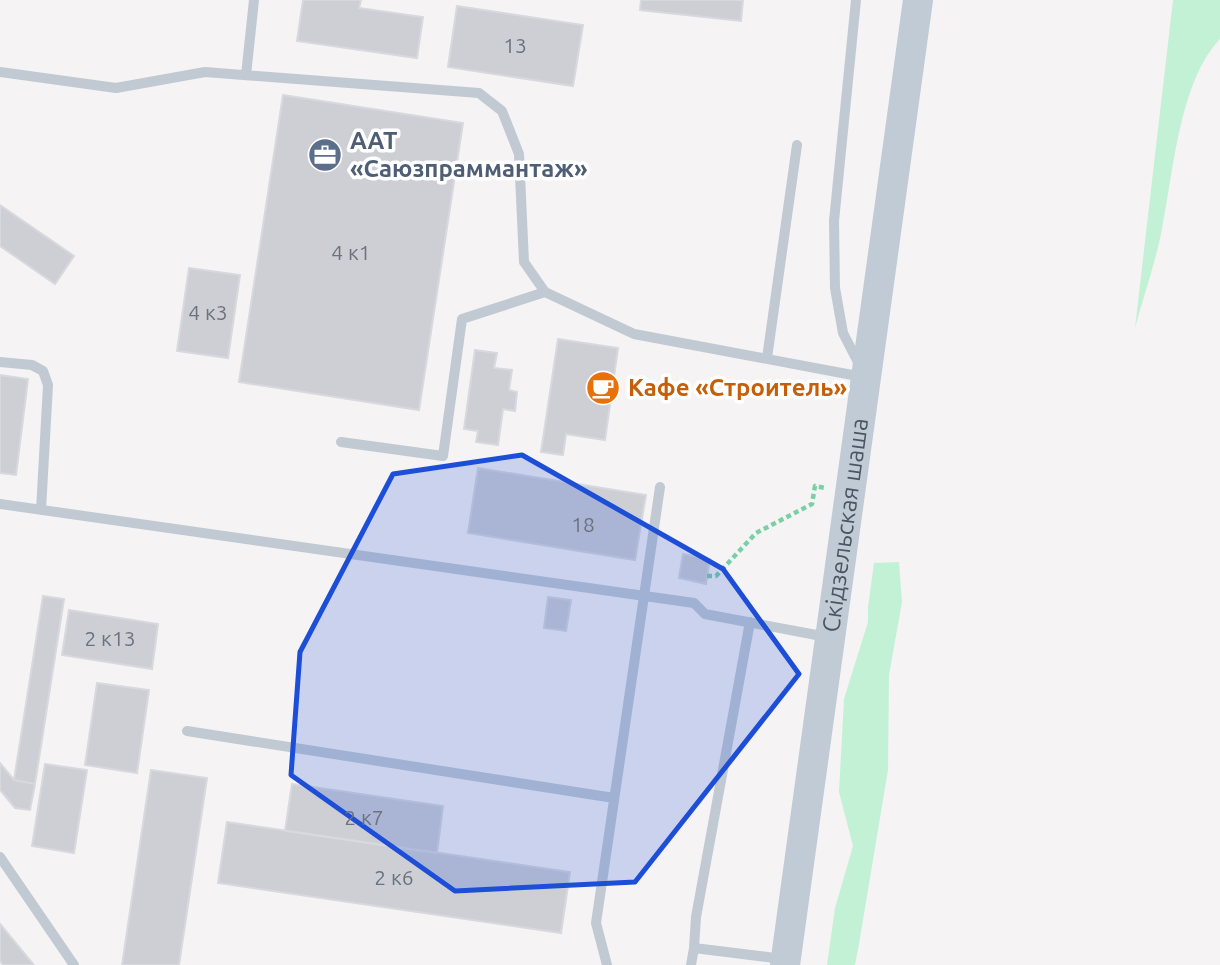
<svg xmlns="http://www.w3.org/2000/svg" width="1220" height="965" font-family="Ubuntu,sans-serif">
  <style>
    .green { fill: #c3f1d5 }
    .building { fill: #cdcfd5; stroke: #d7d9de; stroke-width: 2 }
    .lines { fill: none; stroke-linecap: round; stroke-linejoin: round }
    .path { stroke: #7ad0a6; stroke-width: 4.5; stroke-dasharray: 5 3.5; stroke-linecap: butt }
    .lane { stroke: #c1cad2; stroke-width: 10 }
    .secondary { stroke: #c1cbd6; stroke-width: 30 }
    .marked { fill: #1d4ed8; fill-opacity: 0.2; stroke: #1d4ed8; stroke-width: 5; stroke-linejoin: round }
    .labels { text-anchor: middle; stroke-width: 7; stroke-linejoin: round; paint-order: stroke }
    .number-label { font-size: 21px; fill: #6b747e }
    .service-label { font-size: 24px; font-weight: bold; fill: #4e5e75; stroke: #fff; text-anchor: start }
    .food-label { font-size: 24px; font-weight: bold; fill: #c56008; stroke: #fff; text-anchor: start }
    .street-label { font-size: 24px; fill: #4a5661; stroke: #fff }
  </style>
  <rect width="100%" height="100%" fill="#f5f3f3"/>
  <path class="green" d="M1173 0H1220V39C1180 81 1174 168 1163 223 1157 259 1144 294 1135 328Z
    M899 562 902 602 889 675 888 770 859 944 855 965H827L835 908 853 846 839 792 844 699 868 622V607L874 563Z"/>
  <path class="building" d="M303 0H361L359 8 423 17 417 58 297 41Z
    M641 0H743L741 21 640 10Z
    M457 6 583 25 573 86 448 67Z
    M283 95 463 123 419 410 239 382Z
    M0 205 74 256 55 284 0 246Z
    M189 268 240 275 228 358 177 351Z
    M558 339 618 348 605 440 566 434 563 455 541 452Z
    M475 350 497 353 494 368 512 370 509 390 517 392 515 411 503 409 498 445 476 442 478 431 464 429Z
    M0 375 28 379 16 475 0 473Z
    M478 468 646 495 635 560 468 533Z
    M683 554 710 559 706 584 679 578Z
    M43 596 64 599 35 784 14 780Z
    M548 597 571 600 566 631 544 628Z
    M69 610 158 624 152 669 62 655Z
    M97 683 149 690 137 773 85 765Z
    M0 763 14 780 35 784 30 810 15 808 0 790Z
    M45 764 87 770 74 853 32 846Z
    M151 770 207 778 179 965H122Z
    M292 784 443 806 437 853 285 831Z
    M227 822 570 872 561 933 218 883Z
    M0 924 34 965H3L0 961Z"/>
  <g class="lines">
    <path class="path" d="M707 576H716L756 533 812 504 815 486 825 488"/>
    <path class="lane" d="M856 0 834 221 835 288 843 333 860 366
      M0 72 116 88 205 72 479 93 502 111 519 154 524 262 545 292 634 334 863 377
      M246 75 254 0
      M767 358 797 145
      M0 362 32 365 43 371 48 385 41 510
      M341 442 443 456 462 319 545 292
      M0 504 694 603 705 614 827 637
      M187 731 614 798
      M0 857 74 965
      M694 948 696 917 750 622
      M607 965 596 923 660 487
      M691 965 694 948 783 959"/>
    <path class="secondary" id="s1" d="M785 965 918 0"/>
  </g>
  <path class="marked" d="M522 455 723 569 799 674 635 882 455 891 291 775 300 652 393 474Z"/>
  <defs>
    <g id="office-disc" transform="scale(1.75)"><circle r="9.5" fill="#5c6f8a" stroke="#fff"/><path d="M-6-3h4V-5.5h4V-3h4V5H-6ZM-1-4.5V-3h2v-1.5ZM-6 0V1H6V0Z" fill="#fff"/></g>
    <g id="cafe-disc" transform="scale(1.75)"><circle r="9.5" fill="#e8710a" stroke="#fff"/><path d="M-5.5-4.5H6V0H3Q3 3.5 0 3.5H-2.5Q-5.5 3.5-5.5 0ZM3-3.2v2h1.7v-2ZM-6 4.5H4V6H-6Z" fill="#fff"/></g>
  </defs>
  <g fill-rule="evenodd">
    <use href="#office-disc" x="325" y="155"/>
    <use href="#cafe-disc" x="603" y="388"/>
  </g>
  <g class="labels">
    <g class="number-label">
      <text x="515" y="53">13</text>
      <text x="351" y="260">4 к1</text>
      <text x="208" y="320">4 к3</text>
      <text x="583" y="532">18</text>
      <text x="110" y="646">2 к13</text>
      <text x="364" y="825">2 к7</text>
      <text x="394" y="885">2 к6</text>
    </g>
    <g class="service-label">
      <text x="350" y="149">ААТ<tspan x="350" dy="28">«Саюзпраммантаж»</tspan></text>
    </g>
    <g class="food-label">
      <text x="628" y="396">Кафе «Строитель»</text>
    </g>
    <g class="street-label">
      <text dy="8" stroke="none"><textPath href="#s1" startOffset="444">Скідзельская шаша</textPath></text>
    </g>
  </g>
</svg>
